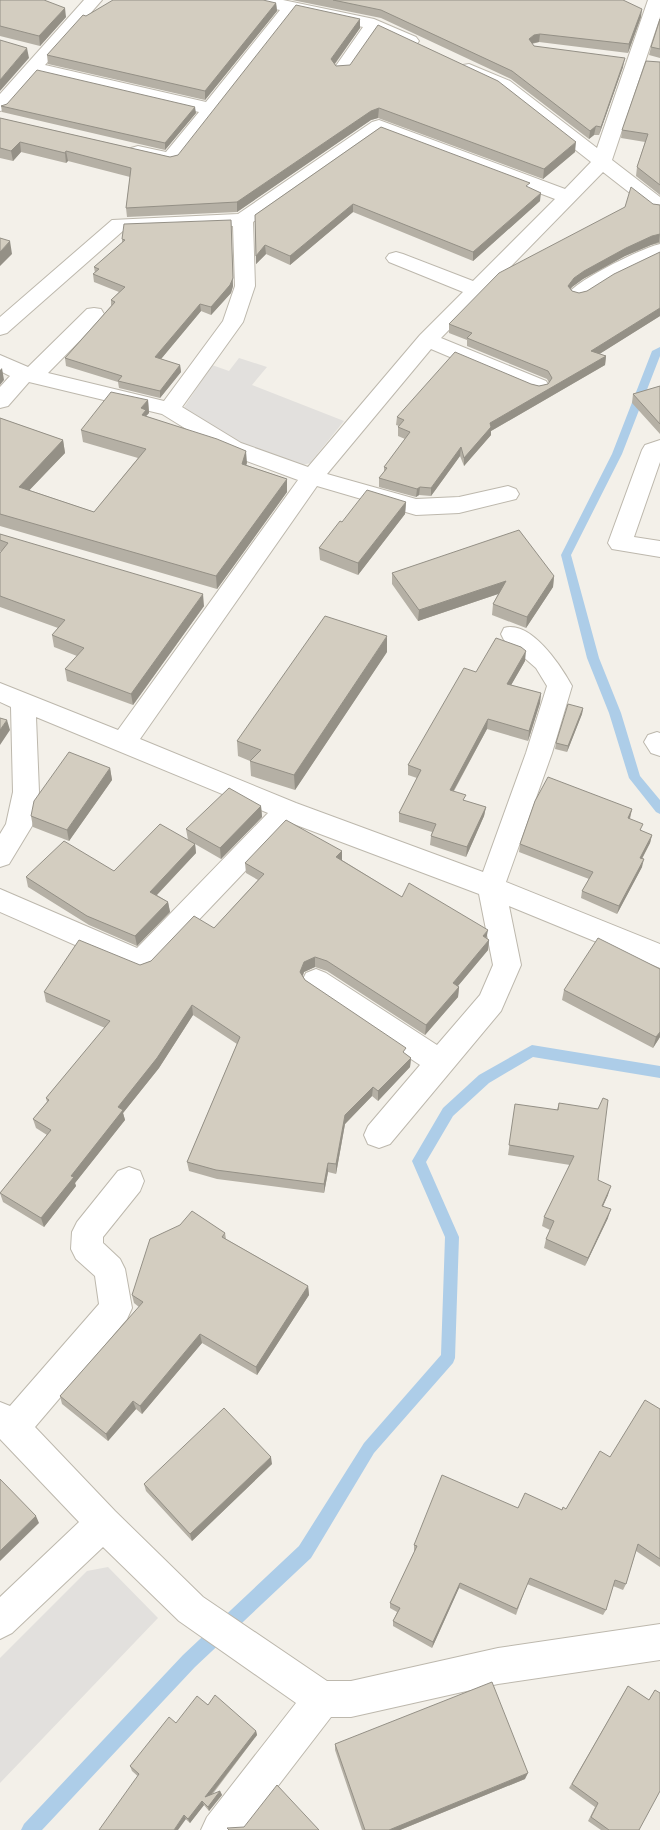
<svg xmlns="http://www.w3.org/2000/svg" width="660" height="1830" font-family="'Archivo Narrow',sans-serif">
  <style>
    .parking { fill: #e2e0dd }
    .lines { fill: none; stroke-linecap: round; stroke-linejoin: round }
    .stream { fill: #adcde8; fill-rule: evenodd }
    .minor-casing { stroke: #bdb8ad; stroke-width: 2 }
    .minor { fill: #fff; fill-rule: evenodd }
    .wall { fill: #b5b0a5 }
    .shaded-wall { fill: #949086 }
    .building { fill: #d3cdc0; stroke: #949086 }
  </style>
  <rect width="100%" height="100%" fill="#f3f0e9"/>
  <path class="parking" d="M239 358 267 367 252 385 344 421 310 463 300 466 245 445 183 409 212 365 229 371Z
    M108 1567 158 1618 0 1783V1658L87 1571Z"/>
  <g class="lines">
    <path class="stream" d="M660 347V356L622 454 571 555 599 658 621 713 640 776 660 800V814L656 812 629 778 609 713 587 658 561 555 612 454 652 351Z
      M532 1045 660 1066V1078L533 1057 489 1083 453 1116 426 1162 459 1237 455 1358 453 1363 374 1453 311 1558 195 1667 42 1830H21L24 1824 183 1655 299 1546 364 1443 441 1355 445 1237 412 1161 443 1108 479 1075Z"/>
    <g class="minor-casing">
      <path id="minor" d="M84 0H102L45 65 206 102 280 10 252 4 249 0H283L374 19 416 37 419 41 416 45 410 46 404 45 377 32 348 74 342 75 336 74 333 70 363 27 295 13 178 163 171 165 131 156 128 152 131 148 138 146 166 152 199 112 37 75 7 109 0 111V94Z
        M648 0H660V17L612 160 660 197V213L653 211 603 172 441 338 546 381 549 386 546 391 538 393 530 391 431 349 327 474 416 499 459 497 508 486 516 489 519 494 516 499 459 513 416 515 317 486 140 739 296 803 483 872 526 753 547 686 536 668 504 640 501 634 504 628C531 620 561 666 572 686L552 753 506 882 660 944V968L509 906 521 965 501 1011 390 1144 379 1148 368 1144 364 1135 368 1126 420 1065 306 989 302 981 306 973 316 969 326 973 437 1045 480 995 493 965 479 894 291 823 151 970 141 974 0 912V889L137 948 268 813 36 717 39 792 32 826 9 864 0 867V834L6 824 13 792 11 707 0 702V683L118 730 298 480 225 453 162 414 29 382 8 406 0 408V387L10 376 0 371V355L28 367 87 309 94 308 101 309 104 314 101 319 48 373 164 401 223 321 235 286 233 226 124 230 7 333 0 335V317L112 220 238 214 372 122 379 120 565 189 591 162 498 89 463 73 460 69 463 65 469 64 510 81 597 148ZM381 133 555 199 473 281 403 254 396 252 389 254 386 258 389 262 463 292 420 335 308 467 241 443 182 407 243 322 255 286 253 222Z
        M660 244V258L612 281 585 298 578 300 571 298 568 294C577 280 642 248 660 244Z
        M660 440V462L634 537 660 541V557L612 549 608 543 642 450 645 445Z
        M657 732 660 733V756L651 753 644 742 648 735Z
        M129 1167 140 1171 144 1181 140 1191 103 1237V1243L120 1259 125 1269 132 1308 127 1319 35 1427 115 1511 203 1597 327 1681H351L498 1648 660 1624V1660L498 1684 351 1717H331L244 1830H201L207 1817 296 1703 179 1621 103 1547 12 1633 0 1639V1597L79 1522 0 1439V1402L10 1406 99 1304 95 1276 76 1259 71 1249 72 1232 77 1222 118 1171Z"/>
    </g>
    <use href="#minor" class="minor"/>
  </g>
  <path class="wall" d="M0 0 66 17 40 46 0 36Z
    M292 0H623L641 17 628 53 539 42 532 44 534 46 623 67 599 135H594L589 139 511 79 381 18Z
    M276 3 277 11 205 100 48 64 47 55 86 16Z
    M360 19V28L335 64 336 66 575 152 543 179 378 118 371 120 237 212 127 217 126 208 130 177 68 161 66 163 21 152 13 161 0 158V118L170 157 178 155Z
    M660 19V58L649 55 651 47Z
    M660 62V195L636 176 637 167 645 142 621 138 622 130Z
    M1 106 196 113 165 150 2 112Z
    M381 127 529 188 540 201 473 261 353 212 290 265 266 254 256 264 255 215Z
    M653 204 660 205V243L651 245 625 256 583 279 572 287 570 290 572 291 579 293 587 291 660 252V316L599 354 606 356 605 365 491 431V435L464 466 460 456 431 496 419 495 416 497 379 487V478L384 472V467L405 439 398 436V427L399 426 396 425 397 417 531 384 539 386 548 384 549 383 547 379 467 346V340L449 333V324Z
    M122 239 233 286 231 293 211 315 201 311 161 359 180 365 181 372 160 398 119 388 118 382 66 366 65 358 111 306V300L119 292 94 282 93 274 95 273 94 267 122 243Z
    M660 386V434L632 403 633 394Z
    M148 400 149 413 146 416 246 451V465L287 479V492L217 589 0 526V418L63 440 65 453 29 490 94 512 138 458 83 442 81 430Z
    M406 502 405 514 358 575 320 560 319 548 342 522Z
    M0 534 204 606 133 705 67 681 65 669 77 656 54 647 52 635 58 628 0 607V553L1 552 0 551Z
    M392 573 554 576 553 587 526 628 492 615 493 604 498 594 418 621 392 584Z
    M387 652 295 790 251 776 250 761 238 756 237 741Z
    M525 661 511 685 541 693 540 703 528 741 487 729 454 791 465 801 486 807 484 816 466 857 430 845 431 836 432 832 399 822V813L417 778 408 775V765L476 672Z
    M583 708 582 714 567 752 555 749 556 743Z
    M110 768 112 780 69 841 33 827 31 816Z
    M261 806 262 817 221 859 195 844 196 853 157 895 168 902 170 912 137 946 89 925 28 887 26 877 114 871 188 840 186 829Z
    M632 809 630 819 642 831 652 835 650 843 642 859V867L617 914 581 898 582 891 589 879 519 852 520 844Z
    M342 860 402 897 489 940 488 950 458 986 459 987 458 997 425 1035 327 971 315 967 304 972 303 976 305 980 411 1058 410 1067 378 1101 372 1096 345 1124 336 1174 328 1172 324 1193 217 1179 189 1171 187 1162 237 1044 193 1015 159 1068 123 1113 125 1120 75 1183 76 1186 44 1227 3 1202 0 1193 47 1135 36 1128 33 1119 47 1102 46 1098 105 1028 46 1002 44 992 140 965 151 961 214 928 258 880 246 873 245 863Z
    M660 969V1037L653 1048 562 1000 564 990Z
    M559 1103 598 1180 608 1195 603 1206 608 1218 585 1266 544 1248 546 1239 550 1230 542 1226 544 1217 570 1165 508 1155 514 1113 557 1110Z
    M225 1233 226 1239 308 1286 309 1295 257 1375 202 1343 142 1414 136 1409 108 1441 62 1404 60 1396 139 1307 134 1303 132 1295Z
    M660 1409V1567L636 1551 626 1584 623 1590 613 1586 606 1610 603 1615 527 1584 516 1615 459 1588 432 1648 393 1626V1621L397 1612 390 1608V1603L415 1551H414V1545L518 1508 562 1510 566 1509 610 1457Z
    M272 1464 192 1541 146 1491 144 1484Z
    M628 1686 649 1700 655 1690 639 1830H601L588 1821 595 1807 569 1788Z
    M208 1705 256 1731 257 1735 212 1795 220 1791 222 1795 209 1811 204 1805 190 1823 132 1771 130 1766 176 1723Z
    M335 1744 525 1779 400 1830H362L335 1750Z"/>
  <path class="shaded-wall" d="M276 3 277 11 205 100V91Z
    M65 8 66 17 40 46 39 36Z
    M642 9 641 17 628 53 629 44Z
    M360 19V28L331 69V59Z
    M540 34 539 42 533 43 528 48 529 39 534 35Z
    M27 48 29 58 0 91V80Z
    M625 58 623 67 599 135 601 127Z
    M195 107 196 113 165 150V143Z
    M379 108 378 118 371 120 237 212V202L371 111Z
    M596 126 594 135 589 139 590 131Z
    M20 142 21 152 13 161 11 151Z
    M576 142 575 152 543 179 544 169Z
    M66 151 68 161 66 163 65 153Z
    M541 193 540 201 473 261V252Z
    M353 204V212L290 265V256Z
    M231 220 233 286 231 293 211 315V307Z
    M660 234 659 242 651 245 625 256 583 279 572 287 566 295 568 286 574 278 584 271 626 248 652 236Z
    M10 241 12 254 0 266V252Z
    M265 245 266 254 256 264V256Z
    M200 304 201 311 156 365 155 357Z
    M660 308V316L590 360 591 351Z
    M606 356 605 365 491 431V435L464 466V458L490 423Z
    M180 365 181 372 160 398V391Z
    M2 368 4 380 0 385V370Z
    M148 400 149 413 146 416 143 427 141 408Z
    M63 440 65 453 21 499 19 487Z
    M461 447 460 456 431 496V488Z
    M246 451 247 463 243 476 242 464Z
    M287 479V492L217 589 216 576Z
    M420 487 419 495 416 497 417 489Z
    M406 502 405 514 358 575V563Z
    M554 576 553 587 526 628 527 617Z
    M506 581 504 592 418 621 419 610Z
    M203 594 204 606 133 705 131 694Z
    M387 636V652L295 790 294 775Z
    M526 651 525 661 506 694 507 684Z
    M541 693 540 703 528 741 529 731Z
    M583 708 582 714 567 752 568 746Z
    M488 719 487 729 449 799 450 790Z
    M7 720 10 730 0 745V730Z
    M110 768 112 780 69 841 67 830Z
    M261 806 262 817 221 859 220 848Z
    M486 807 484 816 466 857 467 847Z
    M632 809 630 817 626 826 628 818Z
    M652 835 650 843 638 866 640 858Z
    M195 844 196 853 151 901 150 892Z
    M342 851V862L336 857Z
    M644 859 642 867 617 914 619 906Z
    M168 902 170 912 137 946 135 936Z
    M488 930 486 941 483 936Z
    M489 940 488 950 452 993 453 983Z
    M315 957V967L304 972 300 982V972L304 962Z
    M459 987 458 997 425 1035 426 1025Z
    M192 1005 193 1015 159 1068 123 1113 125 1120 75 1183 76 1186 44 1227 41 1218 118 1107Z
    M660 1032V1037L653 1048 656 1037Z
    M411 1058 410 1067 378 1101V1091Z
    M373 1087 372 1096 345 1124 336 1174V1164L345 1115Z
    M328 1163V1172L324 1193V1184Z
    M611 1186 608 1195 599 1215 602 1206Z
    M611 1209 608 1218 585 1266 588 1258Z
    M308 1286 309 1295 257 1375 256 1367Z
    M200 1334 202 1343 142 1414 140 1406Z
    M133 1401 136 1409 108 1441 106 1434Z
    M271 1457 272 1464 192 1541 190 1534Z
    M36 1516 39 1523 0 1561V1551Z
    M460 1583 459 1588 432 1648 433 1642Z
    M256 1731 257 1735 206 1801 205 1797Z
    M528 1773 525 1779 400 1830H389Z
    M220 1791 222 1795 209 1811 208 1807Z
    M202 1801 204 1805 190 1823 188 1819Z
    M184 1815 186 1819 178 1830H174Z"/>
  <path class="building" d="M0 0H44L65 8 39 36 0 26Z
    M113 0H263L276 3 205 91 47 55 83 15 86 16Z
    M333 0H623L642 9 629 44 540 34 534 35 529 39 534 46 625 58 601 127 596 126 590 131 512 71 381 10Z
    M296 5 360 19 331 59 336 66 350 65 378 25 498 81 576 142 544 169 379 108 371 111 237 202 126 208 131 168 66 151 65 153 20 142 11 151 0 148V118L170 157 178 155Z
    M660 19V49L651 47Z
    M0 40 27 48 0 80Z
    M646 61 660 62V185L637 167 648 134 622 130Z
    M37 70 195 107 165 143 1 106 7 104Z
    M381 127 530 183 526 186 541 193 473 252 353 204 290 256 265 245 256 256 255 215Z
    M631 187 653 204 660 205V234L652 236 626 248 584 271 574 278 568 286 572 291 579 293 587 291 614 274 660 252V308L591 351 606 356 490 423 491 427 464 458 461 447 431 488 420 487 417 489 379 478 387 468 384 467 410 432 398 427 404 420 397 417 455 352 531 384 539 386 548 384 552 378 548 371 467 338 472 333 449 324 499 273 625 207Z
    M231 220 233 278 230 285 211 307 200 304 155 357 180 365 160 391 118 381 122 376 65 358 115 302 111 300 125 287 93 274 99 269 94 267 125 240 122 239 124 224Z
    M0 238 10 241 0 252Z
    M660 386V424L633 394Z
    M111 392 148 400 141 408 146 410 142 415 217 439 246 451 242 464 287 479 216 576 0 514V418L63 440 19 487 94 512 146 449 81 430Z
    M367 490 406 502 358 563 319 548 340 521 342 522Z
    M519 530 554 576 527 617 493 604 506 581 419 610 392 573Z
    M0 534 203 594 131 694 65 669 84 648 52 635 65 620 0 596V553L8 543 0 540Z
    M325 616 387 636 294 775 250 761 261 750 237 741Z
    M496 638 521 647 526 651 507 684 541 693 529 731 488 719 450 790 466 795 463 800 486 807 467 847 431 836 436 824 399 813 421 770 408 765 464 668 476 672Z
    M568 704 583 708 568 746 556 743Z
    M0 718 7 720 0 730Z
    M69 752 110 768 67 830 31 816 34 801Z
    M548 777 632 809 628 818 643 824 640 830 652 835 640 858 644 859 619 906 582 891 593 872 520 844 535 801Z
    M229 788 261 806 220 848 186 829Z
    M286 820 342 851 336 857 402 897 409 883 488 930 483 936 489 940 453 983 459 987 426 1025 327 961 315 957 304 962 300 972 305 980 406 1048 403 1052 411 1058 378 1091 373 1087 345 1115 336 1164 328 1163 324 1184 216 1170 187 1162 240 1037 192 1005 157 1058 118 1107 123 1110 71 1176 74 1177 41 1218 0 1193 51 1130 33 1119 49 1100 46 1098 110 1021 44 992 79 940 140 965 151 961 194 916 214 928 264 874 245 863Z
    M160 824 195 844 150 892 168 902 135 936 87 916 26 877 64 841 114 871Z
    M598 938 660 969V1032L656 1037 564 990Z
    M603 1098 608 1100 598 1180 611 1186 602 1206 611 1209 588 1258 546 1239 554 1221 544 1217 574 1156 509 1145 515 1104 558 1110 559 1103 598 1109Z
    M192 1211 225 1233 222 1237 308 1286 256 1367 200 1334 140 1406 133 1401 106 1434 60 1396 143 1302 132 1295 150 1239 180 1225Z
    M645 1400 660 1409V1559L638 1544 626 1584 615 1580 606 1610 530 1578 517 1609 460 1583 433 1642 393 1621 400 1608 390 1603 417 1546 414 1545 442 1475 518 1508 525 1493 562 1510 563 1507 566 1509 600 1451 610 1457Z
    M224 1408 271 1457 190 1534 144 1484Z
    M0 1479 36 1516 0 1551Z
    M492 1682 528 1773 389 1830H365L335 1744Z
    M628 1686 649 1700 655 1690 660 1693V1791L639 1830H609L591 1817 598 1803 572 1784Z
    M215 1695 256 1731 205 1797 220 1791 208 1807 202 1801 188 1819 184 1815 174 1830H99L139 1774 130 1766 169 1717 176 1723 197 1696 208 1705Z
    M277 1785 319 1830H229L227 1828 244 1827Z"/>
</svg>
